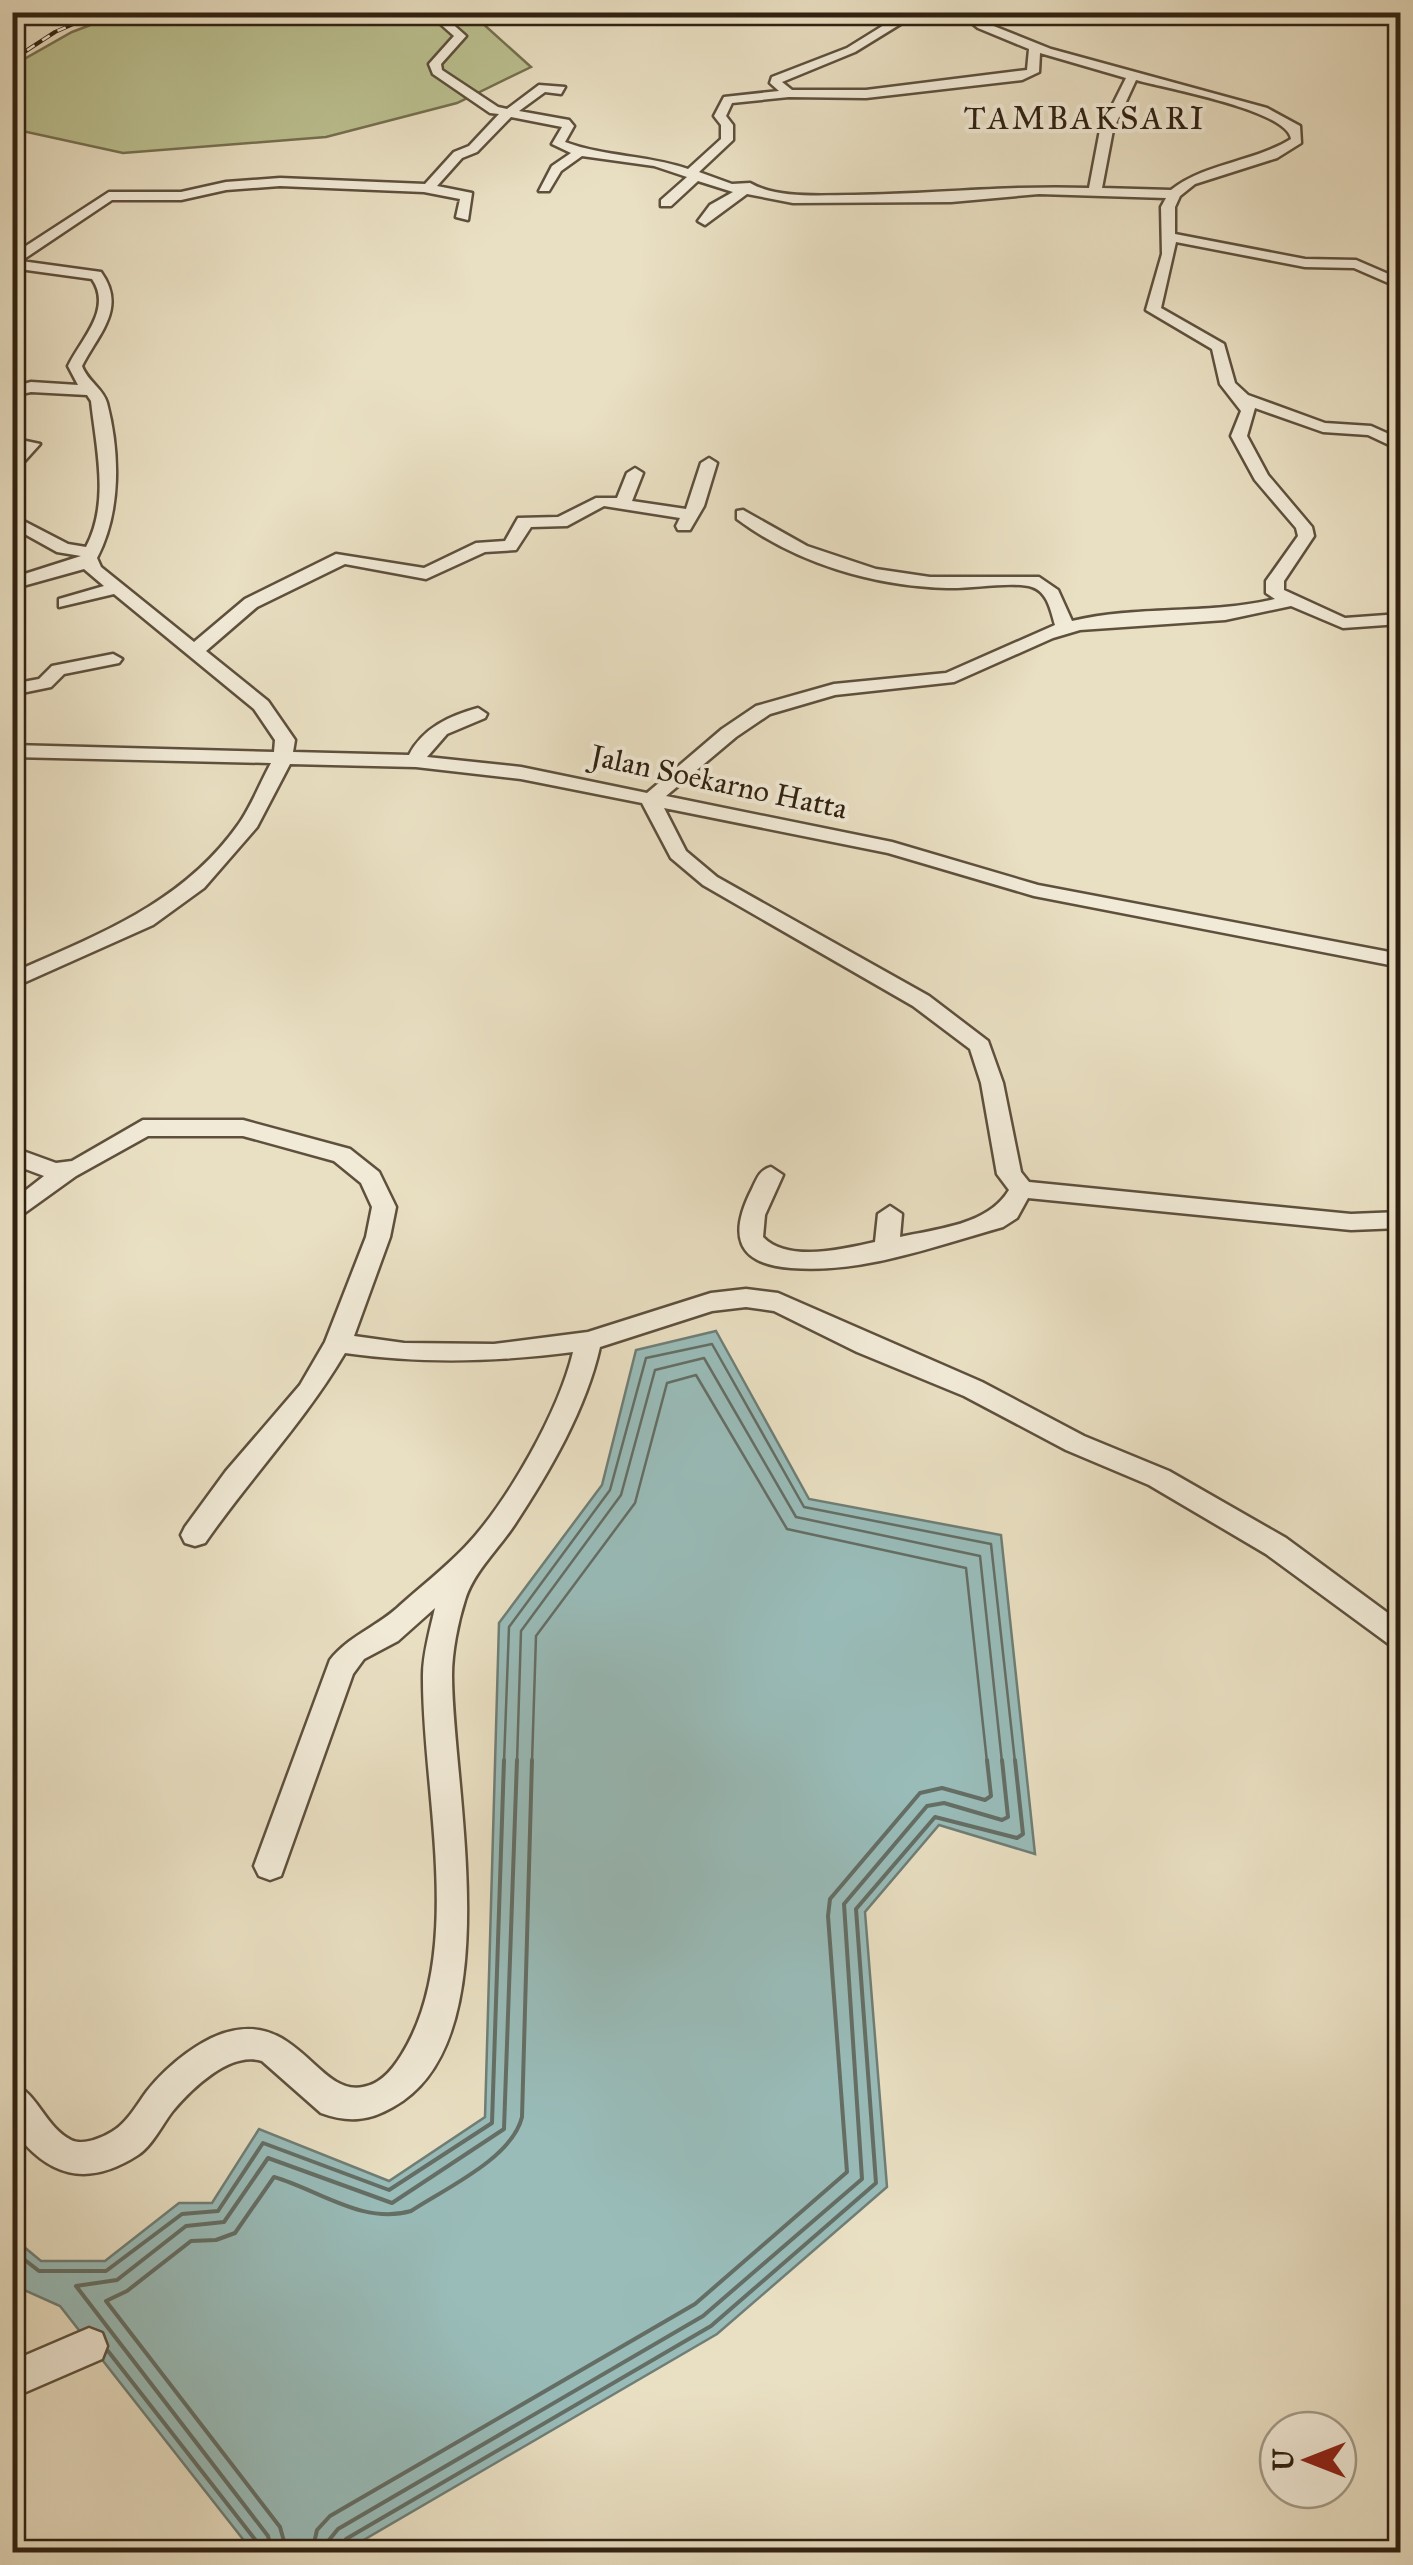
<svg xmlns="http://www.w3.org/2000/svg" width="1413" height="2565" font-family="'IM FELL Great Primer',serif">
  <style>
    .green { fill: #bbc090; stroke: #767050; stroke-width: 2.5 }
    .water { fill: #99bcb9; stroke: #6f7e76; stroke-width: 2.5 }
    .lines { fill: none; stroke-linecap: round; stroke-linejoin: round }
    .shore-far1 { stroke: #646e65; stroke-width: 2.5 }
    .shore { stroke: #646e65; stroke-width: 4 }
    .minor-casing { stroke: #5e503d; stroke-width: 5 }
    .minor { fill: #f1ead7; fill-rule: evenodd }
    .rail-casing { stroke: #302111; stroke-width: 4 }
    .rail { stroke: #f1ead7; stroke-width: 2.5; stroke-dasharray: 9; stroke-linecap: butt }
    .labels { text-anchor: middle; stroke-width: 8; stroke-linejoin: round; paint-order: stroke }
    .far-street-label { font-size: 30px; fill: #302111; stroke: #f1ead7 }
    .far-quarter-label { font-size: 32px; letter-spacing: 2.5px; fill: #302111; stroke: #f1ead7 }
  </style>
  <rect width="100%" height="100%" fill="#e9dfc2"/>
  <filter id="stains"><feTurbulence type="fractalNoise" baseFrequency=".002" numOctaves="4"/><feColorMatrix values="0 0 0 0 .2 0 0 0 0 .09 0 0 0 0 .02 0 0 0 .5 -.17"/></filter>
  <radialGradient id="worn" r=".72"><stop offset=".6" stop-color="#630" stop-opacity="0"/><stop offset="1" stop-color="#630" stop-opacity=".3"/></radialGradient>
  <path class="green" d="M470 12 531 67 457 103 326 137 123 153 13 129 12 66 72 32 122 13Z"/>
  <path class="water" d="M716 1331 809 1499 1001 1535 1035 1854 939 1825 865 1912 887 2187 717 2334 343 2552H253L60 2306 13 2285 12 2237 41 2261H105L179 2203H212L259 2129 389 2181 485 2117 499 1623 602 1485 636 1350Z"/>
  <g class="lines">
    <path class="shore-far1" d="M504 1762 509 1627 610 1490 646 1358 712 1344 804 1507 991 1544 1015 1762
      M517 1762 521 1631 621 1495 655 1370 704 1358 796 1517 980 1556 1002 1762
      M532 1762 536 1636 635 1503 667 1383 696 1375 787 1529 966 1568 987 1762"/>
    <path class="shore" d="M12 2250 39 2271H106L182 2214 218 2211 263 2143 389 2190 492 2123 504 1760
      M108 2351 257 2542 260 2552
      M272 2552 268 2536 76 2286 117 2280 186 2226 224 2222 268 2158 392 2203 504 2129 517 1760
      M287 2552 280 2527 106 2301 127 2291 191 2241 216 2240 235 2233 274 2177C319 2190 363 2225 411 2211 446 2188 512 2158 522 2117L532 1760
      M312 2552 317 2530 330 2516 695 2304 847 2172 828 1916 830 1899 920 1793 942 1788 985 1800 991 1796 987 1760
      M327 2552 329 2540 338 2529 703 2316 862 2179 844 1904 927 1806 944 1803 1002 1820 1008 1817 1002 1760
      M340 2552 346 2539 711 2326 876 2183 856 1909 935 1817 1017 1838 1023 1834 1015 1760"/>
    <g class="minor-casing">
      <path id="minor" d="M427 12H439L466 36 441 64 442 70 498 107 507 109 539 85 565 87 561 94 545 92 519 111 569 120 574 126 565 142C605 157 648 155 688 169L721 139V125L714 116 724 97 779 91 770 83 772 77 847 48 905 12H920L855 52 782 82 792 90H866L1027 70 1029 49 978 28 958 12H971L986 23 1051 49 1267 108 1300 126 1301 143 1277 158 1195 184 1180 196 1175 207V234L1305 259 1356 260 1400 279V288L1354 268 1305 267 1176 242 1161 308 1224 344 1235 383 1248 395 1325 423 1371 426 1400 439V450L1368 435 1323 432 1255 408 1247 436 1268 475 1312 527 1314 536 1284 581V590L1345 618 1400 614V624L1343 628 1291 606 1225 620 1080 630 1053 638 954 682 835 695 770 714 736 737 666 796 892 842 1038 885 1400 954V967L1034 896 888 853 664 808 686 851 717 877 929 996 988 1041 1003 1083 1021 1172 1029 1182 1351 1214 1400 1212V1228L1351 1230 1028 1198 1017 1218 1003 1227C935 1246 862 1274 791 1268 735 1264 729 1234 752 1189 757 1179 759 1170 771 1167L783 1175 765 1215 763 1237C788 1263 843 1249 875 1242L878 1214 890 1206 902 1214 900 1237C937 1229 988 1225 1009 1190L997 1174 981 1083 970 1049 913 1006 703 885 671 858 642 803 521 779 416 767 290 764 257 827 204 888 153 925 12 988V973C97 935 182 904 238 825 251 807 260 783 271 763L12 757V745L274 752 275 740 254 709 114 594 59 607V599L104 586 84 569 12 589V578L81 556 57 552 12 527V515L68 544 86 547C110 502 96 448 91 401L87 395 31 392 12 396V387L31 382 78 385 68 366C81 339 113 309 92 279L12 268V255L109 192H181L226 182 280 178 425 184 454 152 469 146 499 114 490 113 433 74 429 64 454 36ZM1040 53 1126 78 1100 130 1089 188C1011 185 933 194 855 195 820 195 778 199 750 183L732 184 699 172 733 140V125L726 116 732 103 789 97 866 98 1022 80 1039 72ZM1136 80C1164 88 1288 110 1291 139 1254 162 1205 163 1171 190L1102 188 1113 130ZM511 117 562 127 552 144 571 153 552 166 539 191H549L561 171 582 156 654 166 687 177 661 200V206H671L698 181 733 192 710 205 698 221 705 225 747 194 793 203 951 202 1039 194 1166 198 1161 207 1162 254 1146 310 1212 349 1220 384 1241 411 1231 436 1255 480 1296 528 1298 536 1266 581V593L1275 599C1208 615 1138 605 1072 621L1058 590 1039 577H930L876 569 807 546 743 510 737 511V519C796 563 874 586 947 588 970 589 1013 581 1032 587 1048 592 1051 612 1055 625L946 673 834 684 756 706 722 729 647 793 521 767 427 757 447 734 485 718 487 714 478 708C449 716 423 728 409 755L293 752 295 740 268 701 206 651 257 607 345 564 426 579 485 552 516 550 531 527 567 526 604 506 680 518 676 526 678 530H690L704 506 717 463 709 458 701 463 686 509 632 501 643 473 635 468 627 473 617 498H596L558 517 518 518 505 541 476 543 424 568 336 554 245 599 194 642 101 567 97 558C121 512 120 453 107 403 103 388 88 382 82 366 99 333 127 308 101 272L21 261 112 200H181L226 190 280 186 424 192 460 199 456 217 468 220 472 193 437 186 462 158 477 152Z
        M26 441 40 444 12 475V459Z
        M113 654 122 659 119 663 64 674 51 687 12 695V684L39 679 52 666Z
        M143 1120H243L350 1149 379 1172 396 1207 390 1237 354 1336 404 1343 494 1344 588 1332 711 1293 746 1289 778 1293 982 1382 1084 1436 1169 1471 1286 1538 1400 1622V1649L1390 1645 1266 1554 1149 1485 1066 1450 964 1396 857 1352 774 1311 746 1307 712 1311 600 1347C586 1409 550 1471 515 1524 499 1549 474 1571 465 1600 458 1622 452 1652 452 1675 452 1786 512 2042 393 2107 369 2121 348 2123 321 2113L262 2061C230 2051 191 2089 172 2112 162 2125 152 2146 138 2155 87 2188 47 2177 12 2128V2083C38 2093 45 2127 71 2140 83 2146 102 2138 113 2131 127 2123 138 2103 147 2091 167 2066 202 2037 232 2031 299 2016 319 2096 363 2087 381 2084 393 2069 402 2054 466 1950 422 1792 423 1675 423 1654 430 1630 435 1608L398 1641 364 1659 353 1674 281 1876 270 1880 259 1876 254 1866 330 1660C348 1637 374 1628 396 1609 419 1588 444 1569 465 1547 508 1502 559 1411 573 1352 496 1362 423 1364 345 1353 305 1421 250 1478 205 1543L195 1546 185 1543 181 1535 185 1527 226 1471 300 1385 325 1342 366 1237 372 1207 361 1183 334 1161 243 1136H148L76 1176 12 1222V1201L44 1176 12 1164V1147L56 1163 72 1161Z
        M89 2328 102 2333 107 2346 102 2359 12 2398V2361Z"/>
    </g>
    <use href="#minor" class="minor"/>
    <g class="rail-casing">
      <path id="rail" d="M12 60 55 32 101 12"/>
    </g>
    <use href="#rail" class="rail"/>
  </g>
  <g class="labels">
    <g class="far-street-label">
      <text transform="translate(719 782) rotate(12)" y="10">Jalan Soekarno Hatta</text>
    </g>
    <g class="far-quarter-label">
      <text x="1085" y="129">TAMBAKSARI</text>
    </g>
  </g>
  <rect width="1413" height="2565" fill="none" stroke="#e9dfc2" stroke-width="50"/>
  <rect x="15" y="15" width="1383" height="2535" fill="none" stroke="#302111" stroke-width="5"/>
  <rect x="25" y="25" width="1363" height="2515" fill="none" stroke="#302111" stroke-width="2.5"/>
  <g transform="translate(1308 2460) rotate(270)"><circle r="48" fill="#f1ead7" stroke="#a49a88" stroke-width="2.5"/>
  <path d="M0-8L18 38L0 25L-18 38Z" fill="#8f2418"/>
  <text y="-15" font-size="28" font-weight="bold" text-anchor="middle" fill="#302111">U</text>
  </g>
  <rect width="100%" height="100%" filter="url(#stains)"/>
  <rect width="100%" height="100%" fill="url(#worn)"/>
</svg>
